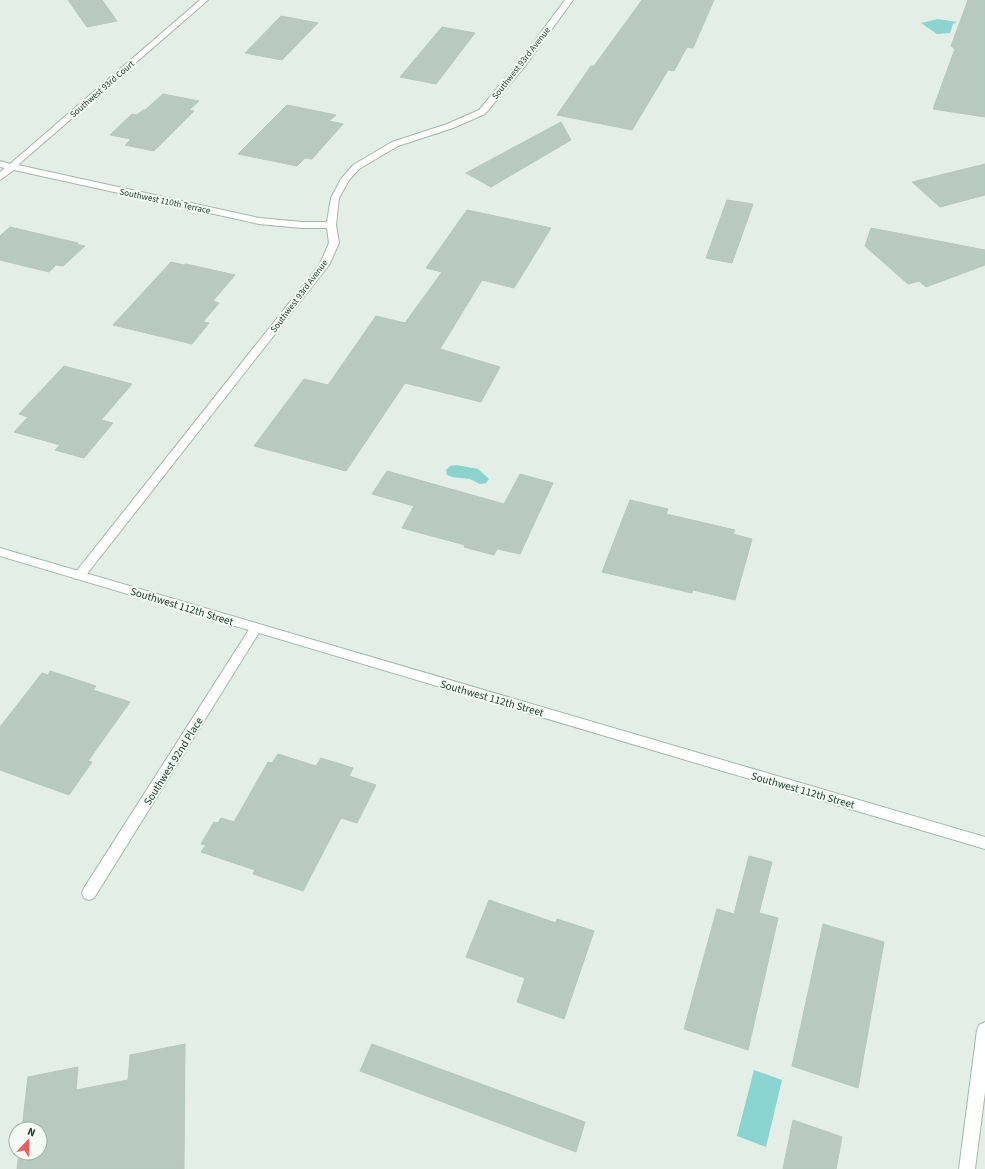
<svg xmlns="http://www.w3.org/2000/svg" width="985" height="1169" font-family="'Source Sans 3',sans-serif">
  <style>
    .water { fill: #89d4ce }
    .building { fill: #b8c9bf; stroke: #b5c8bc }
    .lines { fill: none; stroke-linecap: round; stroke-linejoin: round }
    .street-casing { stroke: #a5b6ad; stroke-width: 2 }
    .secondary-casing { stroke: #a1baac; stroke-width: 2 }
    .street { fill: #fff; fill-rule: evenodd }
    .secondary { fill: #fff; fill-rule: evenodd }
    .labels { text-anchor: middle; stroke-width: 4; stroke-linejoin: round; paint-order: stroke }
    .far-street-label { font-size: 9px; fill: #224031; stroke: #f4faf6 }
    .street-label { font-size: 11px; fill: #224031; stroke: #f4faf6 }
  </style>
  <rect width="100%" height="100%" fill="#e3eee7"/>
  <path class="water" d="M938 19 957 22 953 24 950 33 937 34 921 23Z
    M456 465 478 469 489 479 486 483 480 484 470 479 452 477 447 475 446 470 450 466Z
    M754 1070 782 1080 766 1147 737 1136Z"/>
  <path class="building" d="M68 0H102L117 21 87 27Z
    M642 0H714L693 48 687 47 674 71 668 70 632 130 557 115 591 66H594Z
    M968 0H985V117L933 109 955 49 951 46Z
    M281 16 318 23 282 60 245 53Z
    M442 27 475 33 436 84 400 77Z
    M163 94 199 101 189 110 194 111 154 151 125 145 131 139 110 135 132 114 137 115 143 110H145Z
    M287 105 336 115 329 121 343 124 312 159 305 158 297 166 238 154Z
    M561 122 571 140 491 187 466 173Z
    M985 164V195L940 207 912 182Z
    M727 200 753 204 732 263 706 258Z
    M467 210 551 228 514 288 482 280 440 349 500 367 481 402 405 383 346 471 254 446 304 379 328 385 376 316 405 323 442 272 426 268Z
    M10 227 78 243 76 244 85 246 63 266 56 265 49 272 0 260V236Z
    M871 228 985 250V265L926 287 919 281 908 284 865 246Z
    M171 262 184 265 186 264 235 275 213 301 219 303 203 322 209 323 192 344 113 325Z
    M64 366 132 384 101 420 113 423 84 458 55 450 60 445 14 432 28 417 19 414Z
    M387 471 504 504 520 474 553 483 520 554 497 549 494 555 464 547 465 545 402 528 414 506 372 494Z
    M630 500 668 509 666 514 735 530 733 534 752 539 735 600 693 590 692 593 602 572Z
    M50 671 96 686 93 690 130 702 88 761 92 762 69 795 0 770V727L42 673 48 675Z
    M278 754 316 766 321 758 353 768 349 776 376 785 357 823 341 818 303 891 253 874 255 870 201 852 206 845 201 844 214 822 218 823 221 818 234 822 268 762 272 763Z
    M749 856 772 862 759 913 778 918 748 1050 684 1029 717 909 734 914Z
    M489 900 556 923 557 919 594 931 564 1019 517 1002 525 978 466 957Z
    M823 924 884 942 858 1088 792 1066Z
    M185 1044 184 1169H17L19 1153H40V1129H22L28 1077 78 1067 76 1090 128 1080 130 1055Z
    M372 1044 585 1122 576 1152 360 1071Z
    M793 1120 842 1137 836 1169H783Z"/>
  <g class="lines">
    <g class="street-casing">
      <path id="street" d="M200 0H208L18 165 259 218 302 222H327L331 198 341 179 353 165 392 142 447 124 479 110 519 62 565 0H573L525 66 485 114 453 128 398 146 359 169 349 180 339 198 336 225 339 243 329 265 83 579H75L73 576 75 573 320 264 329 243 327 228H302L259 224 14 170 0 180V172L5 168 0 167V161L10 164Z
        M256 623 260 625 262 628 260 631 94 898 89 900 84 898 82 893 84 888 252 625Z"/>
    </g>
    <g class="secondary-casing">
      <path id="secondary" d="M0 548 985 837V849L0 556Z
        M985 1022V1092L975 1169H959L977 1030 979 1025Z"/>
    </g>
    <use href="#street" class="street"/>
    <use href="#secondary" class="secondary"/>
  </g>
  <g class="labels">
    <g class="far-street-label">
      <text transform="translate(521 63) rotate(-52)" y="3">Southwest 93rd Avenue</text>
      <text transform="translate(102 89) rotate(-41)" y="3">Southwest 93rd Court</text>
      <text transform="translate(165 201) rotate(12)" y="3">Southwest 110th Terrace</text>
      <text transform="translate(299 296) rotate(-53)" y="3">Southwest 93rd Avenue</text>
    </g>
    <g class="street-label">
      <text transform="translate(182 606) rotate(17)" y="4">Southwest 112th Street</text>
      <text transform="translate(492 698) rotate(16)" y="4">Southwest 112th Street</text>
      <text transform="translate(173 761) rotate(-58)" y="4">Southwest 92nd Place</text>
      <text transform="translate(803 790) rotate(16)" y="4">Southwest 112th Street</text>
    </g>
  </g>
  <g transform="translate(28 1141) rotate(22)"><circle r="19" fill="#f4faf6" stroke="#a0b0a7"/>
  <path d="M0-3L7 15L0 10L-7 15Z" fill="#f75a58"/>
  <text y="-6" font-size="11" font-weight="bold" text-anchor="middle" fill="#224031">N</text>
  </g>
</svg>
